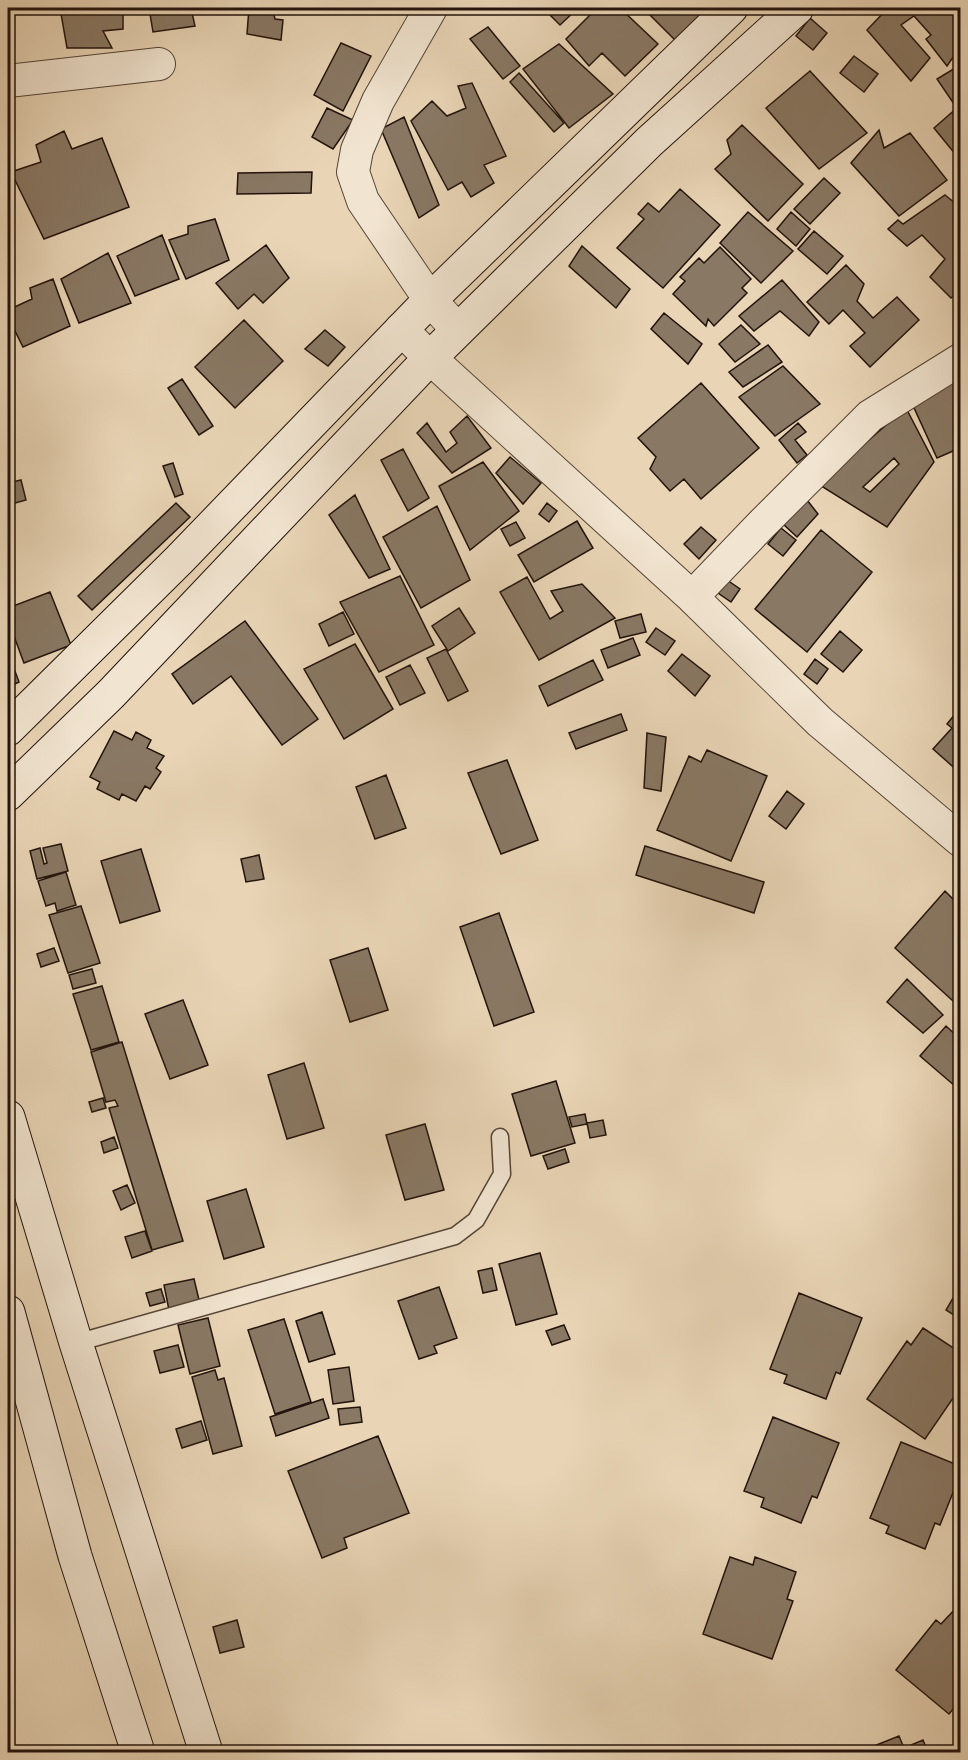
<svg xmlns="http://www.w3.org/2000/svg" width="968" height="1760" font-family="'Old Standard TT',serif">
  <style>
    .building { fill: #897864; stroke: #22130c; stroke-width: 1.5; fill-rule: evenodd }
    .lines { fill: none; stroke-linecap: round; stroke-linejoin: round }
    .lane-casing { stroke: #544436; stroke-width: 19 }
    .street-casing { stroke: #544436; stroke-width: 34 }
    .secondary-casing { stroke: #22130c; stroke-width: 35 }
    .lane { stroke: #f1e4d0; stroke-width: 16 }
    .street { stroke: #f1e4d0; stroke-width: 32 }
    .secondary { stroke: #f1e4d0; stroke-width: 33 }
  </style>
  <rect width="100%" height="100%" fill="#e9d5b6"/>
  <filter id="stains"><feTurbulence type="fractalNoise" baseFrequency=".00333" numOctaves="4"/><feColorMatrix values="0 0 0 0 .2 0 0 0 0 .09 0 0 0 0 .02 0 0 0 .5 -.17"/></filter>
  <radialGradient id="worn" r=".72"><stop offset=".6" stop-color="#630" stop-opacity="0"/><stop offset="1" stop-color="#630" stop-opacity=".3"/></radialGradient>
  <path class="building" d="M60 8H123V29L103 31 112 48H67Z
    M149 8H191L195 26 153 32Z
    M249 8H279L273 11 275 19 283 20 281 40 247 34Z
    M543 8H578L560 25Z
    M597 8H620L658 44 625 76 602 53 589 66 566 39Z
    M652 8H709L676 41 647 12Z
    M888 8H953L960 13V51L958 50 947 66 926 39 931 35 914 16 901 25 930 58 911 81 867 30Z
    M810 18 827 33 813 50 796 36Z
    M488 27 520 66 503 79 470 39Z
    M341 43 371 56 343 111 314 95Z
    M559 44 613 94 569 128 523 69Z
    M854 56 878 74 864 92 840 73Z
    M960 65V104L956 107 937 79Z
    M810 71 867 133 819 169 766 108Z
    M519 73 564 123 554 132 510 82Z
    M472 83 506 156 484 165 494 183 471 197 462 182 448 190 411 121 432 101 447 116 466 108 458 86Z
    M327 108 353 120 333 149 312 137Z
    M957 108 960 113V160L934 128Z
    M404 117 439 205 419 218 381 129Z
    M742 125 803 184 768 221 715 169 731 154 727 140Z
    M879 130 884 148 910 133 947 180 899 216 851 163Z
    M64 131 72 149 102 138 129 207 44 239 11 172 41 162 36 145Z
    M312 172 311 193 237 194 238 173Z
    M824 178 840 193 810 224 794 209Z
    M680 189 720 225 663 288 617 248 644 219 638 214 648 203 659 212Z
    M945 195 960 207V290L951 298 930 277 945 259 922 235 907 246 888 229 898 220 903 224Z
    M748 212 793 251 761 283 720 243Z
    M791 212 810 229 796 246 777 229Z
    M215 219 229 260 186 279 169 240 188 234V226Z
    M814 231 843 256 827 274 798 249Z
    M162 235 179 279 135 296 117 256Z
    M266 245 289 278 263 303 254 294 238 309 216 283Z
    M582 246 630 289 616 308 569 266Z
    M720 247 751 279 742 288 747 293 714 326 708 319 706 326 673 294 685 281 680 277 699 258 704 263Z
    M108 253 131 303 79 323 61 279Z
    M846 265 864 284 857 301 873 318 897 297 919 320 870 367 850 346 865 333 843 310 829 324 807 302Z
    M53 279 70 326 23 347 8 317V310L32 299 30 288Z
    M782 280 819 322 809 336 780 311 754 331 739 316Z
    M664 313 702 344 688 364 651 329Z
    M244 320 283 361 235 408 195 367Z
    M741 325 760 344 735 362 719 344Z
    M325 330 345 347 328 366 305 349Z
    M768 345 782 362 743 387 729 372Z
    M783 366 820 404 775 436 739 397Z
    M960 376V426L954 429 960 448 937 458 910 399Z
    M182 379 213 426 199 435 168 388Z
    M701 383 759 448 701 499 684 479 670 491 650 469 656 457 638 438Z
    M906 408 934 462 887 527 818 484ZM894 458 899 464 870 492 863 487Z
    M467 416 491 448 452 473 417 433 427 423 446 452 457 443 450 432Z
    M798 423 806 432 795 440 807 455 797 463 779 440Z
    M403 449 429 498 408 511 381 460Z
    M510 457 541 483 523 504 496 473Z
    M483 462 519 511 470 550 439 486Z
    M173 463 183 494 175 497 163 466Z
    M21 480 26 500 8 505V483Z
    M355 495 390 569 369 578 329 515Z
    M807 500 818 514 797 537 783 524Z
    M176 503 190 517 92 610 78 596Z
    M547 503 557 511 549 522 539 514Z
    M437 506 470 580 421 608 383 537Z
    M577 521 593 548 534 582 518 555Z
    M516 522 525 538 510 546 501 529Z
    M701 527 716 540 699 559 684 544Z
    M781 528 796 540 783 556 768 544Z
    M821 530 872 572 807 652 755 609Z
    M400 576 434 645 379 672 340 602Z
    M527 577 550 619 563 611 551 591 582 584 615 618 539 660 500 592Z
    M727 580 740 589 731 602 718 593Z
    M50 592 71 645 24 663 8 620V608Z
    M459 608 475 633 448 651 432 626Z
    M343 612 354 634 329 646 319 624Z
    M641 614 646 632 620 638 615 621Z
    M245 621 318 719 282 745 231 676 193 704 172 674Z
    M656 628 675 641 665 655 646 642Z
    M840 631 862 650 843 672 821 654Z
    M633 638 640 655 608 668 601 650Z
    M355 644 393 709 344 739 304 669Z
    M446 649 468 691 448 701 427 658Z
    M8 652 19 682 8 687Z
    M682 654 710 676 695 696 668 671Z
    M815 659 828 669 817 684 804 674Z
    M593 660 603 680 548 706 539 686Z
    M410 665 425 693 400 705 386 677Z
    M960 708V773L933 749 952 728 947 724Z
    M621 714 627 730 576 749 569 733Z
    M114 731 132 740 136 732 151 740 147 748 164 756 156 768 161 772 150 789 145 786 136 801 122 794 119 800 97 789 100 782 90 777Z
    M647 733 666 737 661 791 644 788Z
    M707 750 767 776 731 861 657 830 689 756 701 762Z
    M507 760 538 840 501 854 468 773Z
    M386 775 406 828 375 839 356 787Z
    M787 791 804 804 786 829 769 816Z
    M61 844 68 871 37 879 30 851 40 848 44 864 47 863 43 848Z
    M645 846 764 882 754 913 636 875Z
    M141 849 160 911 120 923 101 861Z
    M259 855 264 879 246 882 241 859Z
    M66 872 76 905 57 911 55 903 46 906 38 881Z
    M945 891 960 906V993L953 1001 895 948Z
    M81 906 100 963 68 973 49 915Z
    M499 913 534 1012 494 1026 460 927Z
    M54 948 59 961 41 967 37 954Z
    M368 948 388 1010 350 1022 330 960Z
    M92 969 96 983 73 989 69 975Z
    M907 979 943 1015 923 1033 887 1002Z
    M102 986 119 1042 91 1050 73 994Z
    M183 1000 208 1065 170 1079 145 1014Z
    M946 1026 960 1039V1080L955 1086 920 1056Z
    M122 1042 183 1241 152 1250 109 1108 118 1106 115 1100 106 1102 91 1052Z
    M304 1063 324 1128 287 1139 268 1075Z
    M556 1081 575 1143 531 1156 512 1094Z
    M103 1098 106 1108 92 1112 89 1102Z
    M585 1114 587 1124 572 1127 569 1117Z
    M603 1120 606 1135 590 1138 587 1123Z
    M425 1124 444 1190 405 1200 386 1135Z
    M114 1137 118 1148 104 1153 101 1142Z
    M565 1149 569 1162 548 1169 543 1156Z
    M127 1185 135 1203 121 1210 113 1191Z
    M246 1189 264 1247 224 1259 207 1201Z
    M145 1231 152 1251 132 1258 125 1237Z
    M540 1253 557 1314 516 1325 499 1264Z
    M492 1268 497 1290 483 1293 478 1271Z
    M194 1279 200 1304 169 1310 164 1285Z
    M960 1286V1319L946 1310Z
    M439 1287 457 1338 434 1346 437 1353 419 1359 398 1301Z
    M161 1289 165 1302 150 1306 146 1293Z
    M799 1293 862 1318 840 1374 836 1372 826 1399 784 1383 787 1375 770 1369Z
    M322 1312 335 1354 309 1362 296 1321Z
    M208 1318 220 1366 190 1374 178 1325Z
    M284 1319 311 1402 275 1414 248 1330Z
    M564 1325 570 1339 552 1345 546 1331Z
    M923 1328 958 1351 955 1356 960 1360V1388L925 1439 867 1399 907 1341 911 1345Z
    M178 1345 184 1367 160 1373 154 1351Z
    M349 1367 354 1401 333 1404 328 1370Z
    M215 1370 218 1380 224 1378 242 1446 213 1454 192 1377Z
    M323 1399 329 1418 276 1436 270 1417Z
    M360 1407 362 1422 340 1425 338 1409Z
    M773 1417 839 1443 817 1498 812 1496 801 1523 761 1507 764 1498 744 1491Z
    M201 1421 207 1440 182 1448 176 1429Z
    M378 1436 409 1513 344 1538 347 1548 322 1558 288 1471Z
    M901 1442 960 1466V1475L940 1525 935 1523 925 1549 886 1533 889 1526 870 1518Z
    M730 1557 753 1565 755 1557 796 1572 787 1599 793 1601 772 1659 703 1634Z
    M958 1606 960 1607V1701L949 1714 896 1670 936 1620 941 1624Z
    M237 1620 244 1647 220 1653 213 1627Z
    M899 1736 904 1748 923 1740 928 1752H870L869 1748Z"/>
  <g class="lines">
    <g class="lane-casing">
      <path id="lane" d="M76 1343 455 1236 476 1220 502 1174 500 1137"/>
    </g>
    <g class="street-casing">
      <path id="street" d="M431 8 378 101 357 150 353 172 363 201 430 300 458 330
        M8 81 159 64
        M401 329 430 358 692 597 820 722 960 840
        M692 597 760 526 870 416 960 360"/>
    </g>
    <g class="secondary-casing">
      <path id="secondary" d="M8 729 179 560 430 300 731 8
        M8 794 111 694 430 358 649 142 797 8
        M8 1117 76 1343 206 1752
        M8 1312 75 1556 138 1752"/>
    </g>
    <use href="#lane" class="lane"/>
    <use href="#street" class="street"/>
    <use href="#secondary" class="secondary"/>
  </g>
  <rect width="968" height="1760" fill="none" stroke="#e9d5b6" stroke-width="30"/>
  <rect x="9" y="9" width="950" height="1742" fill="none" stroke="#22130c" stroke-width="3"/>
  <rect x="15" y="15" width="938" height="1730" fill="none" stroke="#22130c" stroke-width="1.5"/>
  <rect width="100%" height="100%" filter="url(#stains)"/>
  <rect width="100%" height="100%" fill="url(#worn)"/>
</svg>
